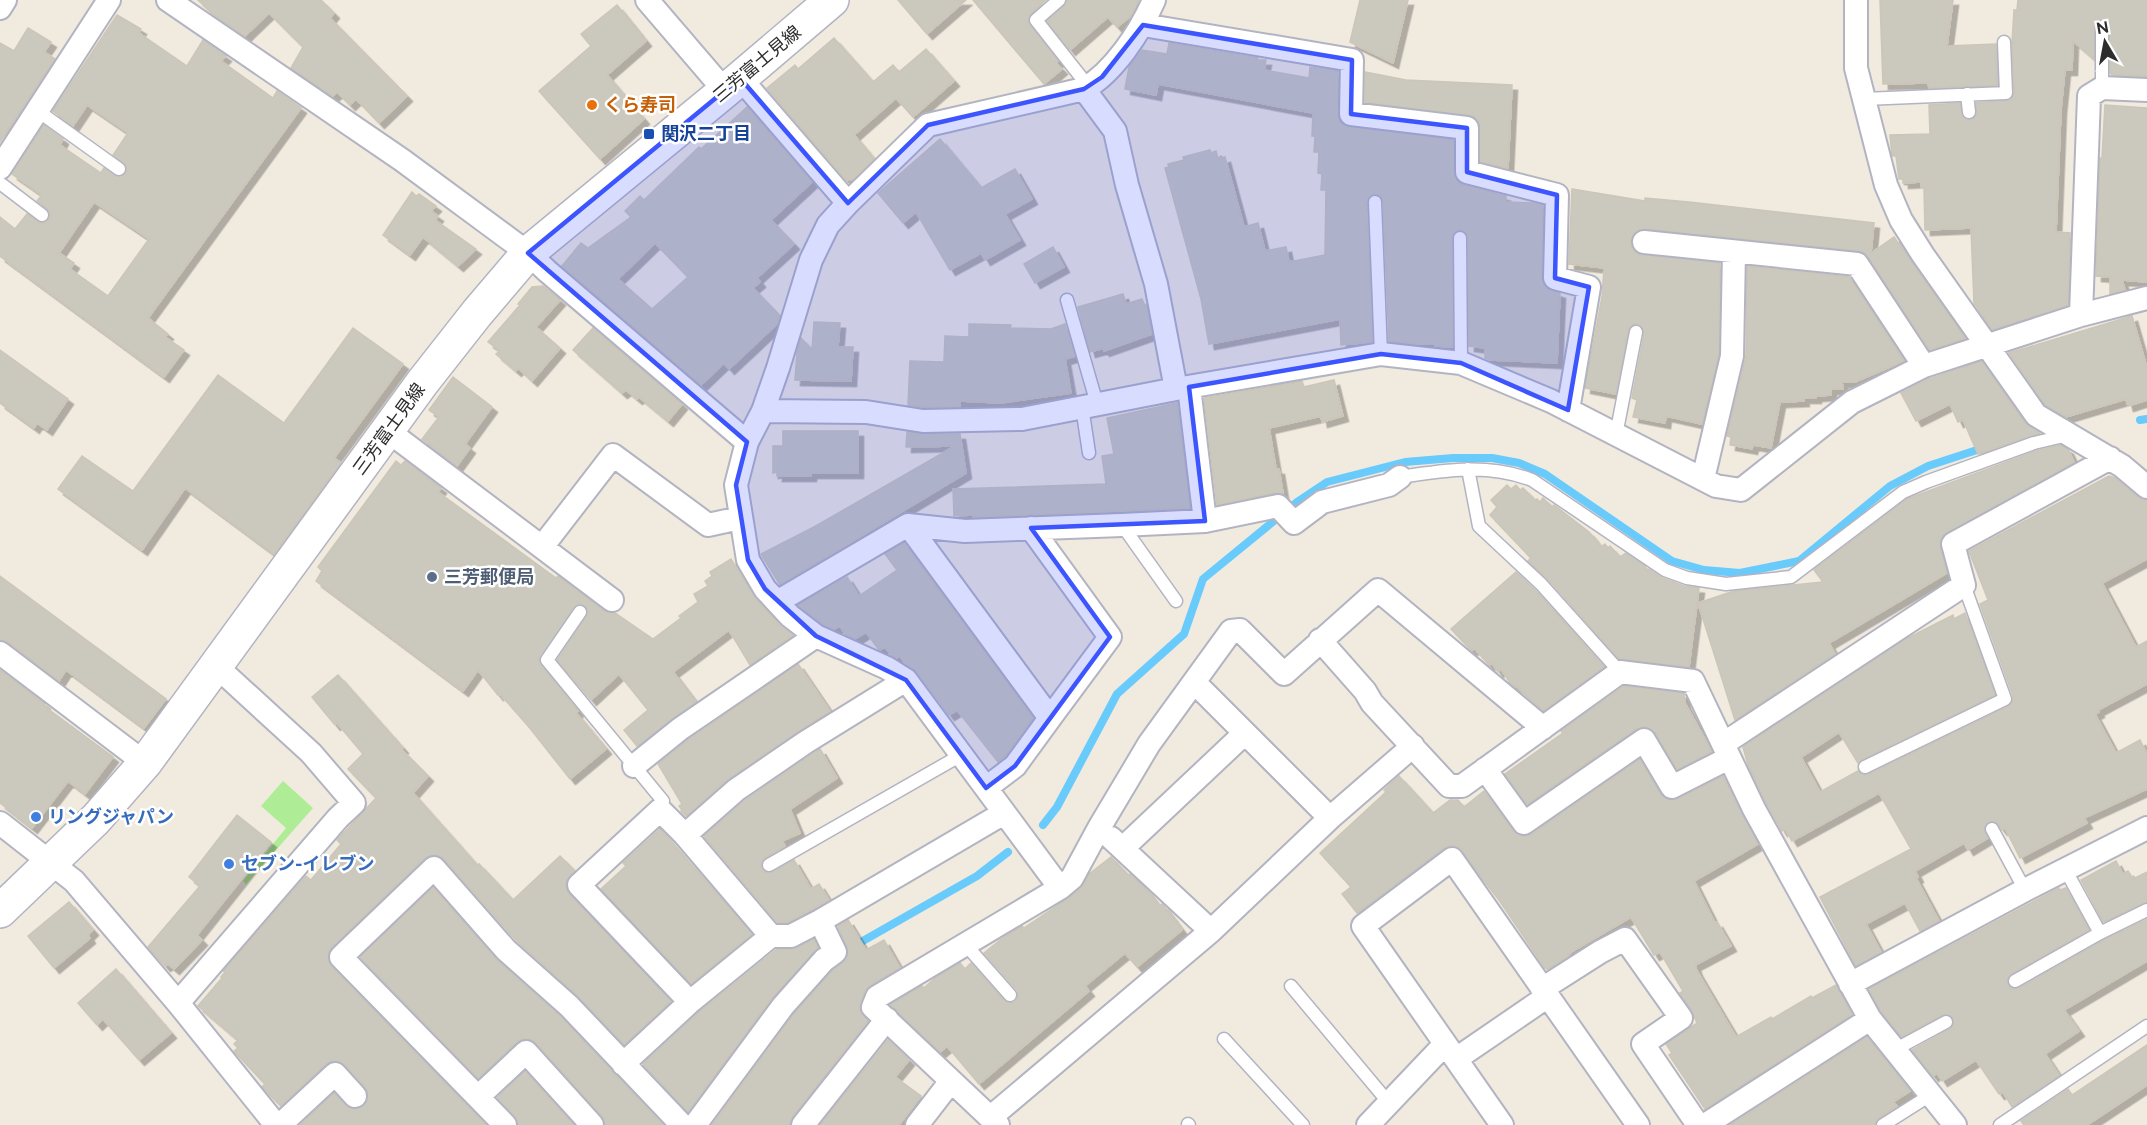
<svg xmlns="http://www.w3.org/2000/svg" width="2147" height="1125" font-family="Raleway,'Noto Sans JP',sans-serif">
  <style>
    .green { fill: #aeec96 }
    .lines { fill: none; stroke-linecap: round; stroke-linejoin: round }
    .stream { stroke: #68cbfc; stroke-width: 8 }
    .building { fill: #cbc8bd; stroke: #ccc6b8; stroke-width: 1.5; fill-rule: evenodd; filter: url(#shadow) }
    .lane-casing { stroke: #b3b4c2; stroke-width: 15 }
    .street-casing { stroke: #b3b4c2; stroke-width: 26 }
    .secondary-casing { stroke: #b3b4c2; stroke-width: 36 }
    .lane { stroke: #fff; stroke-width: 12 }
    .street { stroke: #fff; stroke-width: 22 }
    .secondary { stroke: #fff; stroke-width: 33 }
    .marked { fill: #3d55ff; fill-opacity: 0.2; stroke: #3d55ff; stroke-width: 4.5; stroke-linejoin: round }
    .food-dot { fill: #e8710a; stroke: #fff; stroke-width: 2 }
    .transit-dot { fill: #1a4fb4; stroke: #fff; stroke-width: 2 }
    .service-dot { fill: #5c6f8a; stroke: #fff; stroke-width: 2 }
    .shop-dot { fill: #3f7fe0; stroke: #fff; stroke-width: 2 }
    .labels { text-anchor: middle; stroke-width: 5; stroke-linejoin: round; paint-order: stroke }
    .street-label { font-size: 18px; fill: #2d2d2d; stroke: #fff }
    .food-label { font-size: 18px; font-weight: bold; fill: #c56008; stroke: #fff; text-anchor: start }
    .transit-label { font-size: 18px; font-weight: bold; fill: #164399; stroke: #fff; text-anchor: start }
    .service-label { font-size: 18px; font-weight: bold; fill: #4e5e75; stroke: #fff; text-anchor: start }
    .shop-label { font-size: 18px; font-weight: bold; fill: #366cbe; stroke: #fff; text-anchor: start }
  </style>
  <defs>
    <filter id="shadow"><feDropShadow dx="5.5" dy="5.5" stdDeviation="0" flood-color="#0004"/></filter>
  </defs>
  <rect width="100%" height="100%" fill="#f0eadf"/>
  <path class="green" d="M283 781 313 808 246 884 243 881 286 828 261 806Z"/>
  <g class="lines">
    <path class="stream" d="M2140 420 2147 419
      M1043 825 1057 807 1117 694 1184 634 1203 579 1297 502 1327 482 1405 462 1453 458H1492L1519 463 1545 474 1672 561 1704 570 1740 573 1799 561 1890 486 1928 466 1986 447
      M854 946 977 876 1008 852"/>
  </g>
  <path class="building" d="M198 0H321L334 13 330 18 407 96 379 123 356 99 350 105 337 92 333 96 291 68 303 47 269 13 245 36 213 14Z
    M898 0H966L927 34Z
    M973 0H1046L1030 14 1028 22 1058 61 1056 63 1062 69 1044 84Z
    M1067 0H1139L1132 15 1117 27 1108 17 1070 50 1047 21 1064 6Z
    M1360 0H1408L1393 63 1350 42Z
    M1880 0H1953L1947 46 1996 44 1997 85 1929 88 1928 83 1883 84Z
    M2018 0H2147V76L2112 75 2110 73V27L2106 20H2098L2095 23 2094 59 2073 41 2072 70H2065L2061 109 2056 232 2070 233 2068 305 1992 330 1974 303 1971 228 1925 230 1924 187H1921V182L1903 183V179H1899L1896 156H1892L1890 135 1930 134 1929 105 1960 103 1962 116 1969 120 1977 115 1976 103 2011 100 2014 93 2012 43 2014 10H2017Z
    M617 5 646 41 607 75 644 119 600 159 539 91 591 46 581 34Z
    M117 15 141 29 139 33 187 66 203 40 226 56 221 61 273 98 277 91 301 108 148 318 168 334 165 337 184 350 164 377 0 256V217L15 229 27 214 42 223 46 222 50 217 47 209 37 201 42 195 12 174 44 125 63 139 60 145 101 173 104 168 118 177 126 173V165L113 155 128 133 87 105 73 126 53 111ZM94 202 149 239 108 296 70 269 74 263 59 253Z
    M28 28 51 42 44 52 55 59 0 142V43L14 51Z
    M834 38 873 82 893 65 899 72 926 49 954 81 913 117 896 98 854 135 874 159 854 179 846 180 767 88 795 65 798 69Z
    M1169 43 1258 58 1257 60H1266L1264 70 1309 78 1310 67 1338 71V114L1339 121 1344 125 1454 140V172L1459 183 1506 196V202L1533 203 1543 205 1542 278 1547 289 1560 293 1557 363 1490 360 1485 358V348L1469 346 1468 238 1467 233 1461 230 1455 231 1452 238 1453 347 1435 346V344H1416L1389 341 1383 202 1382 197 1375 194 1370 195 1367 202 1372 342 1341 345 1340 319 1209 344 1201 299 1165 168 1169 167 1168 164 1184 160 1183 157 1210 150 1211 153 1216 151 1218 159 1225 157 1244 227 1258 223 1265 251 1286 247 1289 262 1325 255 1326 190H1321L1322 174 1318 173 1319 152H1314L1315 136H1312L1313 113 1158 84 1156 95 1125 89 1129 67 1142 50 1167 54Z
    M1365 72 1406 80 1512 85 1508 168 1480 162V127L1479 121 1474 117 1365 102Z
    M2105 105 2147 108V282L2122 280 2125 290 2110 294V277L2096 276 2100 158H2102Z
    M747 107 812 182 771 220 794 244 757 278 760 282 753 288 780 316 778 323 729 369 724 363 701 385 562 266 581 243 588 248 631 217 625 211 640 196 644 200 699 147 701 149ZM655 243 688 277 652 309 618 279Z
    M940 139 981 188 1015 169 1032 199 1005 214 1020 240 985 260 981 253 950 270 916 212 903 223 878 193Z
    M1572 189 1645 201V198L1689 202 1874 223 1871 253 1894 237 1965 338 1930 350 1868 257 1859 251 1645 229 1639 230 1633 235 1631 241 1632 248 1637 253 1720 263 1719 354 1702 424 1666 416 1665 423 1633 417 1637 400 1632 398 1644 334 1641 325 1633 324 1628 330 1616 394 1585 388 1602 297 1604 268 1569 264Z
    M412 192 416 196 419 194 436 206 431 211 438 216 435 220 476 249 458 266 423 237 410 255 383 235Z
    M1053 247 1064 267 1035 283 1024 264Z
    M1747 266 1849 277 1904 361 1855 382H1842L1843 389H1831V395L1816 396V398H1803L1804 401 1780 402 1771 448 1753 445 1752 449 1730 445 1731 437 1727 436 1746 356Z
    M543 286 560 300 536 327 560 348 532 381 518 368 516 371 496 354 500 351 488 342 520 305 518 304 532 287Z
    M1123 294 1126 304 1142 299 1145 306 1146 305 1152 334 1104 351V348L1090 352 1078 307Z
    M2132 316 2147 368V400L2128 406 2126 399 2066 417 2045 405 2009 353Z
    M814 322 840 323 838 347H853L851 381 795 380 797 353 801 338 812 350Z
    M969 324 1011 325 1010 328 1051 329 1065 324 1075 356 1065 359 1071 393 1001 403 960 401V407H924L908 405 910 361 944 362 945 336 969 337Z
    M353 328 403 364 334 458 341 463 274 554 185 488 142 550 58 489 82 456 133 491 218 375 284 423Z
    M593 328 682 404 668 421 639 397 637 399 626 390 622 393 573 350Z
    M0 350 68 399 47 430 37 423 34 428 0 403Z
    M1982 361 2025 423 2040 433 1978 454 1963 420 1958 422 1950 404 1916 421 1901 393 1929 379Z
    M453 377 492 407 465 444 470 448 457 466 422 439 439 417 429 410Z
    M1334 380 1343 416 1322 422 1321 416 1269 428 1276 469H1279L1283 493H1275L1217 505 1204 398 1302 381 1304 387Z
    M1177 403 1190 508 973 517V515L954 516 953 489 1106 484 1102 456 1114 454 1107 418Z
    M783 431H858V473H811V476H777V472L773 473V446H783Z
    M907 432 923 434H960L966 473 780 585 761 554 814 527 955 446 906 447Z
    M2061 445 2068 449 2074 462 1942 536 1940 547 1947 573 1829 643 1835 654 1735 720 1698 603 1734 591 1823 582 1814 570 1907 499 2036 451Z
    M396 461 401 465 405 461 441 488 438 492 556 578 558 576 604 611 615 613 653 639 681 618 679 616 698 602 694 594 708 586 705 581 712 576 710 572 731 559 755 598 780 625 793 635 750 665 729 630 673 672 696 702 637 746 624 730 648 710 619 674 591 700 557 660 588 613 585 606 576 605 539 660 541 665 578 711 576 713 606 749 570 779 529 727 500 694 498 695 478 670 463 691 316 581 322 571 318 567Z
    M2109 476 2115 478 2138 497 2147 500V559L2102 583 2136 647 2147 641V684L2098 710 2099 712 2095 714 2116 753 2140 740 2147 754V789L2084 818 2087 823 2020 858 2005 828 2002 830 1996 822H1988L1984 829 1988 838 1968 850 1964 843 1915 871 1918 877 1916 878 1939 921 1920 931 1905 903 1866 924 1881 952 1856 966 1820 897 1911 849 1879 793 1792 841 1785 829 1782 831 1766 803 1748 765 1743 747 1904 640 1953 615 1954 619 1965 613 1995 695 1861 760 1858 763 1839 732 1801 757 1820 792 1858 771 1861 774H1869L2009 706 2013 701V696L1980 604 1988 600 1969 551Z
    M1507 485 1511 489 1516 485 1520 490 1523 488 1536 501 1537 499 1540 502 1543 498 1552 507 1554 505 1589 532 1601 547 1605 544 1608 548 1610 546 1620 557 1626 553 1645 566 1647 570 1649 569 1662 578 1684 586 1699 588 1689 667 1619 659 1547 578 1528 561 1531 558 1490 515 1497 507 1491 500Z
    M904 543 1033 718 1005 756 998 762 957 710 949 715 917 672 905 663 900 656 897 658 891 655 885 647 879 650 866 632 855 639 845 634 840 626 834 629 823 624 798 605 847 577 859 596 897 570 885 554Z
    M1516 572 1535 590 1604 667 1543 711 1516 686 1515 687 1510 683 1501 669 1498 672 1492 663 1489 665 1475 649 1471 650 1451 629Z
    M0 576 166 699 144 728 66 670 59 681 8 642 0 640Z
    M798 664 830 711 728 779 686 816 681 811 682 810 679 806 682 804 658 764 688 740Z
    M0 670 45 704 44 706 113 757 85 794 68 781 32 828 0 803Z
    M338 675 403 748 401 749 428 776 413 793 477 865 479 864 513 900 560 856 575 871 566 882V889L569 894 671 1001 624 1045 579 997 516 940 444 859 438 855H432L425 858 332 947 328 953V960L331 966 486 1125H300L334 1093 350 1109H357L364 1106 368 1100V1093L365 1087 345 1065 338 1061H333L326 1064 281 1106 262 1087 265 1084 234 1051 238 1048 234 1044 238 1040 198 1006 222 978 221 977 225 972 223 971 306 876 311 880 341 844 337 840 376 798 348 769 363 754 337 723 335 725 312 697Z
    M1624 686 1684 693 1685 703 1712 752 1677 769 1655 733 1650 728 1643 727 1636 729 1527 804 1505 774 1563 733 1561 731Z
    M820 749 837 778 790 809 800 833 782 841 785 846 764 858 761 866 764 872 770 873 794 860 811 889 819 884 829 900 788 922H777L704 836 744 801Z
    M1640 759 1660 794 1671 800 1678 799 1723 776 1758 844 1694 881 1715 923 1717 922 1731 946 1695 965 1697 971 1736 1037 1771 1017 1772 1019 1811 996 1812 998 1836 985 1852 1014 1705 1109 1669 1055 1672 1053 1666 1044 1697 1023 1692 1011 1680 993 1683 991 1660 952 1654 955 1631 917 1571 952 1566 958 1548 969 1545 968 1499 900 1458 847 1451 846 1444 848 1357 913 1342 894 1351 887 1320 853 1386 792 1384 790 1399 776 1433 813 1450 800H1458L1464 807 1484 791 1513 831 1518 835 1525 836 1532 834Z
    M237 815 271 842 197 935 202 940 174 969 168 964 165 966 148 947 200 886 189 877Z
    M660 829 752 934 691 984 601 889 626 866 623 863Z
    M1111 857 1128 875 1130 874 1146 889 1159 906 1162 904 1164 906 1182 930 1137 967 1125 953 1085 986 1089 991 979 1084 947 1046 940 1052 890 1005 922 986 924 988 935 978 960 963 965 969 971 963 1004 1001 1011 1003 1015 1002 1018 997 1017 990 984 953 1000 940 1022 926 1024 928 1068 898 1081 888 1089 874Z
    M2116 861 2123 874 2128 871 2133 879 2147 872V902L2103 922 2081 880Z
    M433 887 496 959 560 1016 663 1125H605L602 1116 536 1043 529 1039H522L517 1042 478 1078 360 957Z
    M2059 888 2060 890 2066 888 2089 930 2011 974 2007 980 2010 988H2019L2104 940 2147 919V961L2064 1010 2079 1031 2045 1054 2059 1075 2012 1107 2003 1092 1999 1094 1976 1060 1942 1081 1937 1073 1933 1076 1912 1050 1950 1029 1954 1023 1953 1018 1950 1015H1943L1901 1037 1881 1011 1869 989Z
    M69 902 93 930 88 935 90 938 54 968 28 936Z
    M848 920 866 950 884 940 900 968 870 985 864 992 860 1009 868 1021 792 1117 790 1125H712L793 1015 833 970 847 959V947L838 926Z
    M814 939 818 948 772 998 688 1112 643 1064 699 1012 776 950 797 948Z
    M116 969 171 1033 139 1060 103 1019 97 1025 78 1003Z
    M1867 1037 1910 1091 1893 1102 1897 1106 1878 1118 1875 1125H1730Z
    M888 1040 909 1060 895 1077 921 1096 899 1125H820Z
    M2147 1045V1085L2087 1125H2024L2021 1121 2068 1089 2072 1095Z
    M525 1071 574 1125H518L515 1116 497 1098Z"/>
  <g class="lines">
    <g class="lane-casing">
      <path id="lane" d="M1059 0 1036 20 1088 86
        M2102 27V88
        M1967 94 1969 112
        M1864 99 2006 93 2004 42
        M38 111 119 169
        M0 183 42 215
        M1375 202 1381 354
        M1460 238 1461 363
        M1067 300 1097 404
        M1082 407 1089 453
        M1616 435 1636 332
        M1468 469 1479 526 1541 584 1620 672
        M1400 477C1445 470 1489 463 1532 480L1665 570 1687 578 1726 584 1791 577 1903 492 1926 482 2034 443 2068 435
        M1122 525 1176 601
        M580 612 547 660 663 801 660 810
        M1865 767 2005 699 1964 585
        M1992 829 2025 890
        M769 865 963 754
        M2100 933 2147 910
        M965 944 1010 995
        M2015 981 2100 933 2065 869
        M1291 986 1389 1103
        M1224 1039 1303 1125
        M1896 1049 1946 1022
        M1188 1124 1189 1125
        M1883 1125 1932 1094
        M2000 1125 2147 1026"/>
    </g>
    <g class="street-casing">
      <path id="street" d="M168 0 402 160 528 253 547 271 747 442
        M647 0 725 91
        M1856 0V68L1886 185 1901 220 1923 255 2036 415 2122 466 2147 487
        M0 8 5 0
        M1143 25 1352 60 1351 114 1467 128V172L1557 195 1555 278 1589 287 1568 410
        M740 78 848 203
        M1084 89 1115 131 1127 185 1156 284 1176 389
        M0 168 109 0
        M1644 242 1857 264 1924 366
        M2081 315 2089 96 2102 88 2147 90
        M1189 387 1205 521
        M763 411 866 412 923 421 1022 419 1176 389 1381 354 1461 363 1551 401 1716 486 1741 490 1852 402 1924 366 2081 315 2147 298
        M388 431 612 600
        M1703 479 1732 356 1734 252
        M908 525 1050 718 1110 637 1031 528
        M542 547 613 455 708 525 740 518
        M777 602 908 525 965 531 1122 525 1205 521 1278 506 1294 523 1322 502 1389 485 1400 477
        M1320 640 1365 691 1372 703 1449 786H1462L1620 672 1693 681 1754 809 1870 1019 1955 1125
        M0 653 145 763
        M1723 744 1964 585 1953 544 2110 458
        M634 766 680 729 816 636
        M1485 769 1524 823 1644 740 1672 787 1729 758
        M986 788 1015 766 1050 718
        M1330 818 1413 746
        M0 823 74 881 178 1003 276 1125
        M685 835 660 810 579 885 690 1002
        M1111 838 1211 931
        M1123 848 1245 733
        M1060 888 906 680 887 668 816 636 790 616 765 589 748 560 736 485 747 442 763 411 778 368 811 260 828 225 848 203 928 125 1084 89C1114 72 1140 32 1154 0
        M771 936H791L820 921 1004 813
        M1850 984 2025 890 2147 828
        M1542 989 1600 952 1625 939 1681 1018 1643 1044 1698 1125
        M178 1003 338 818 354 803 311 753 215 665
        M1456 1059 1548 996
        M623 1064 690 1002 771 936 685 835 736 790 806 742 906 680
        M479 1096 526 1052 592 1125
        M991 1117 1211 931 1330 818 1194 682
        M280 1125 335 1074 355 1096
        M505 1125 341 957 434 868 506 950 569 1006 682 1125
        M695 1125 783 1006 824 960 835 952 820 921
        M803 1125 887 1019
        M917 1125 951 1081
        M998 1125 873 1007 877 997 1060 888 1072 878 1099 828 1149 744 1231 631 1240 630 1284 674 1378 590 1543 728
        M1368 1125 1445 1044
        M1502 1125 1363 926 1452 859 1638 1125
        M1705 1125 1870 1019"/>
    </g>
    <g class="secondary-casing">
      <path id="secondary" d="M0 911 96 819 145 763 422 383 477 313 528 253 725 91 832 0"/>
    </g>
    <use href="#lane" class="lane"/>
    <use href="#street" class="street"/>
    <use href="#secondary" class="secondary"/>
  </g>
  <path class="marked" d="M1143 25 1352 60 1351 114 1467 128V172L1557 195 1555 278 1589 287 1568 410 1461 363 1381 354 1189 387 1205 521 1031 528 1110 637 1015 766 986 788 906 680 816 636 765 589 748 560 736 485 747 442 528 253 740 78 848 203 928 125 1084 89 1102 77Z"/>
  <circle class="food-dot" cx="592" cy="105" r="6"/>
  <rect class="transit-dot" x="643" y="128" width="12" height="12" rx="3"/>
  <circle class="service-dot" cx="432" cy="577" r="6"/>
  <g class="shop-dot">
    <circle cx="36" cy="817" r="6"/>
    <circle cx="229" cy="864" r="6"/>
  </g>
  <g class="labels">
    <g class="street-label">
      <text transform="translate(757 64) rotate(-40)" y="6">三芳富士見線</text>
      <text transform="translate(389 429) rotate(-54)" y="6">三芳富士見線</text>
    </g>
    <g class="food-label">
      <text x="604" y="111">くら寿司</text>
    </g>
    <g class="transit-label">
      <text x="661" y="140">関沢二丁目</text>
    </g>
    <g class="service-label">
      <text x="444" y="583">三芳郵便局</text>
    </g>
    <g class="shop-label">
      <text x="48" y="823">リングジャパン</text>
      <text x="241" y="870">セブン-イレブン</text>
    </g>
  </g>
  <g transform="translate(2105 42) rotate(350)" stroke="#ffffff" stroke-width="4.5" paint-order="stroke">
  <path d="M0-4.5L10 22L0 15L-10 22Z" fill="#2d2d2d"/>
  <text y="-9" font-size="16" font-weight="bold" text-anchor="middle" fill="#2d2d2d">N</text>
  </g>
</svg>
